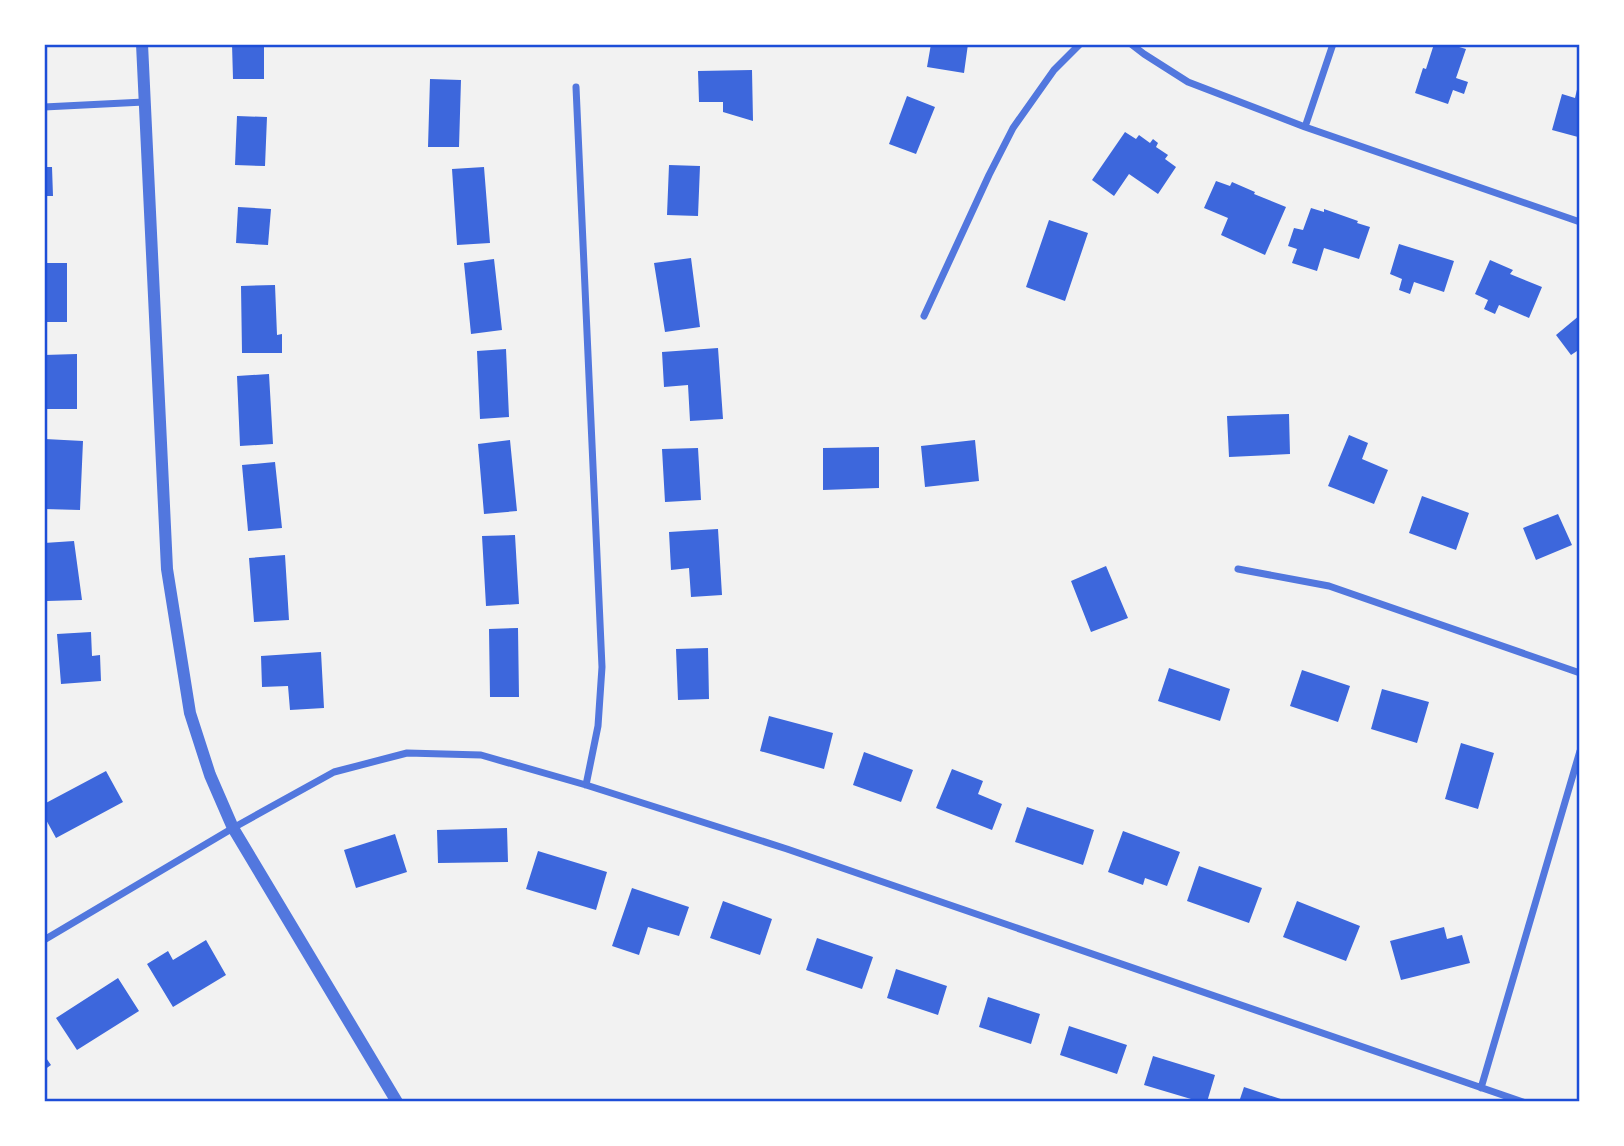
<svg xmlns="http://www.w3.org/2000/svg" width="1624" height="1146" font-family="'Public Sans',sans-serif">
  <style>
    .building { fill: #3d67dc }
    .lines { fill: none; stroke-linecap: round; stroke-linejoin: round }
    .minor { stroke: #5277de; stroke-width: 7 }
    .tertiary { stroke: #5277de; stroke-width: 12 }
    .neatline { fill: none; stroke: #1d4ed8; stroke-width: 2.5 }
  </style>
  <rect width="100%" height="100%" fill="#f2f2f2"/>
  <path class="building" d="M232 44H264V79H233Z
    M931 44H968L964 73 927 67Z
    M1434 44H1449L1466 49 1456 78 1468 82 1464 94 1453 90 1448 104 1415 93 1423 68 1426 69Z
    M752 70 753 121 723 112V102H699L698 71Z
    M430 79 461 80 459 147H428Z
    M1579 81 1580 133 1578 137 1552 130 1562 94 1575 98Z
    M907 96 935 107 916 154 889 144Z
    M237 116 267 117 265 166 235 165Z
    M1125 132 1136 139 1139 135 1150 143 1153 139 1158 143 1156 147 1168 155 1165 159 1176 167 1158 194 1129 174 1114 196 1092 180Z
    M669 165 700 166 698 216 667 215Z
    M44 167H52L53 196H44Z
    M484 167 490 243 457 245 452 169Z
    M1216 181 1230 186 1232 182 1255 192 1254 194 1286 207 1265 255 1221 235 1228 218 1204 208Z
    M238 207 271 209 268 245 236 243Z
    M1311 208 1324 212V209L1358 221 1357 223 1370 227 1359 259 1324 248 1317 271 1292 263 1297 249 1288 246 1294 228 1303 230Z
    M1049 220 1088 233 1065 301 1026 287Z
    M1399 244 1454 261 1444 292 1414 282 1410 294 1399 290 1402 279 1390 274Z
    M691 258 700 327 665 332 654 263Z
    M494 259 502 330 471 334 464 263Z
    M1490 260 1513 270 1510 274 1542 287 1529 318 1499 305 1495 314 1484 309 1488 300 1475 294Z
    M44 263H67V322H44Z
    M275 285 277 335 282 334V353H242L241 286Z
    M1580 315V349L1571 355 1556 335Z
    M718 348 723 419 690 421 688 385 664 387 662 352Z
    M506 349 509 417 480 419 477 351Z
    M77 354V409H44V355Z
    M269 374 273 444 240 446 237 376Z
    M1289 414 1290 454 1229 457 1227 416Z
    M1349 435 1368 443 1362 459 1388 470 1374 504 1328 486Z
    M45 439 83 441 80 510 44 509Z
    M510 440 517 511 484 514 478 444Z
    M975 440 979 481 925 487 921 446Z
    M879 447V488L823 490V448Z
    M698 448 701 500 665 502 662 449Z
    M275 462 282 528 248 531 242 465Z
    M1422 496 1469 513 1456 550 1409 533Z
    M1558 514 1572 545 1536 560 1523 528Z
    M718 529 722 595 691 597 689 568 671 570 669 532Z
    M515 535 519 604 486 606 482 536Z
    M74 541 82 600 47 601 44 572V543Z
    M285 555 289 620 254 622 249 558Z
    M1106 566 1128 618 1091 632 1071 581Z
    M518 628 519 697H490L489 629Z
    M91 632 92 656 100 655 101 681 61 684 57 634Z
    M708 648 709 699 678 700 676 649Z
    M321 652 324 708 290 710 288 686 262 687 261 656Z
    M1169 668 1230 689 1220 721 1158 701Z
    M1302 670 1350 686 1338 722 1290 706Z
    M1382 689 1429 702 1417 743 1371 729Z
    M769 716 833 733 824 769 760 751Z
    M1461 743 1494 753 1478 809 1445 799Z
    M864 752 913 770 901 802 853 785Z
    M952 769 983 781 978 794 1002 804 992 830 936 808Z
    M106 771 123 802 56 838 44 816V804Z
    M1027 807 1094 830 1083 865 1015 842Z
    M507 828 508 862 438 863 437 830Z
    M1123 831 1180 852 1167 886 1145 878 1143 885 1108 872Z
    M395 834 407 872 356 888 344 850Z
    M538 851 607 872 596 910 526 889Z
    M1199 866 1262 888 1249 923 1187 901Z
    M632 888 689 907 679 936 648 927 639 955 612 946Z
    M723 901 772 919 760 955 710 938Z
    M1297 901 1360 926 1346 961 1283 937Z
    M1444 927 1447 939 1462 935 1470 963 1401 980 1390 941Z
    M817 938 873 957 862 989 806 970Z
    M206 940 226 975 173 1007 147 964 168 951 173 960Z
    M896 969 947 986 938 1015 887 998Z
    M118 978 139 1011 77 1050 56 1018Z
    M988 997 1040 1014 1031 1044 979 1027Z
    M1069 1026 1127 1045 1117 1074 1060 1055Z
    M44 1055 51 1065 44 1070Z
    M1153 1056 1215 1075 1207 1102H1201L1144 1085Z
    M1244 1087 1290 1102H1239Z"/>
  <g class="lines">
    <path class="minor" d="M1131 44 1144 54 1188 82 1305 127 1580 222
      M576 87 602 667 598 726 586 785
      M44 107 144 102
      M1305 127 1333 44
      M924 316 989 175 1013 128 1054 70 1080 44
      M1238 569 1329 586 1580 673
      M44 940 233 828 334 772 407 753 481 755 586 785 787 849 1523 1102
      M1481 1088 1580 751"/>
    <path class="tertiary" d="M142 44 167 569 190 713 210 775 233 828 397 1102"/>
  </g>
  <rect width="1624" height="1146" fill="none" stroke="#ffffff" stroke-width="91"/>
  <rect x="46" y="46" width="1532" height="1054" class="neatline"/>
</svg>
